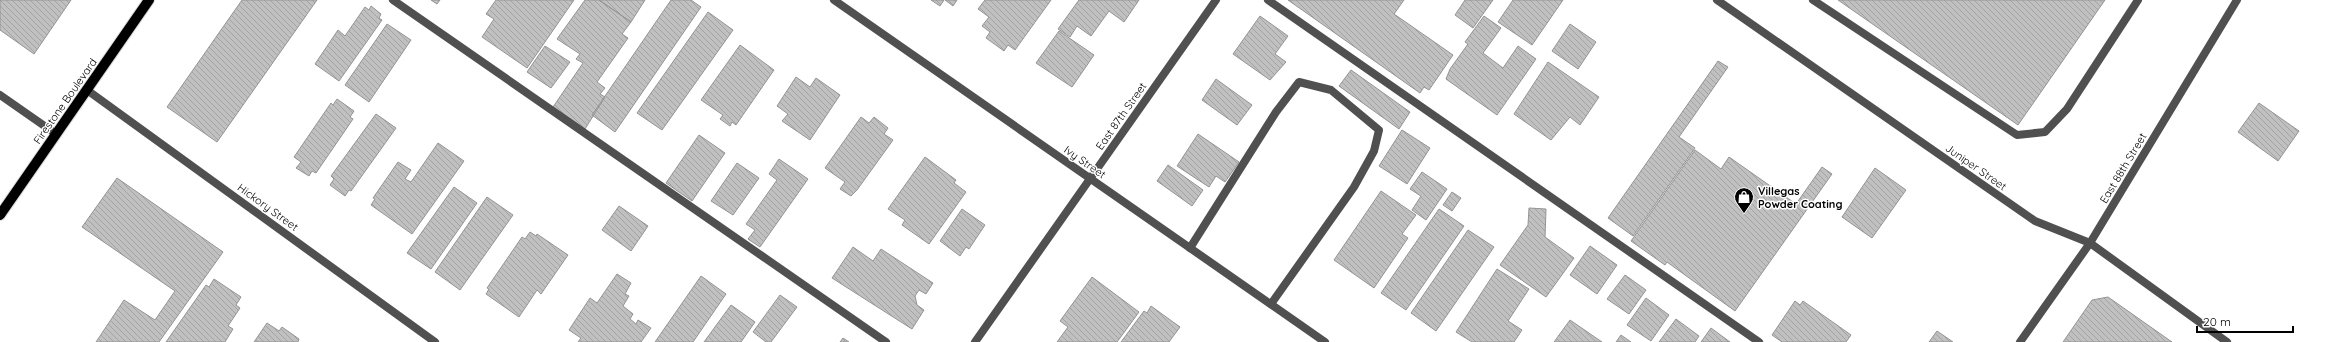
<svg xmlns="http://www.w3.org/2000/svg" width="2333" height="342" font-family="Quicksand,sans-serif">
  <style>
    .building { fill: url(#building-back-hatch); stroke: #949494 }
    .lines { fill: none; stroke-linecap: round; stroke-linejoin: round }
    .primary-casing { stroke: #dbdbdb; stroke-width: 12 }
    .service { stroke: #505050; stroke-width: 8 }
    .minor { stroke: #505050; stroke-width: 8 }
    .primary { stroke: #000; stroke-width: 10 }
    .labels { text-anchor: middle; stroke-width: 3; stroke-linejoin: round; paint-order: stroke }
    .street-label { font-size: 11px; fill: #000; stroke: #fff }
    .poi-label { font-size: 11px; font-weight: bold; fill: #000; stroke: #fff; text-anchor: start }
  </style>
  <defs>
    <pattern id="building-back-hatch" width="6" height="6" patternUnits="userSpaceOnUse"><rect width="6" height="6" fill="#c0c0c0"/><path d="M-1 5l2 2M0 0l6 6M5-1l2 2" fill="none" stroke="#a3a3a3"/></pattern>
  </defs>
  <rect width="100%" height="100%" fill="#fff"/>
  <path class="building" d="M0 0H71L34 54 0 30Z
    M242 0H317L217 142 167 107Z
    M431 0H440L437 4Z
    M496 0H574L527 68 482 37 494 19 486 14Z
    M585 0H599L631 22 622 34 628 38 597 82 605 88 600 94 605 97 585 129 553 107 583 63 576 59 580 54 557 39Z
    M599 0H645L631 22Z
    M671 0H691L701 7 615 132 592 115Z
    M931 0H944L940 6Z
    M945 0H957L953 6Z
    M985 0H1051L1015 50 1008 45 1004 51 986 38 990 32 982 26 989 17 978 9Z
    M1079 0H1139L1124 22 1109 11 1091 36 1077 26 1070 37 1058 29Z
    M1288 0H1404L1394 14 1453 55 1429 90 1424 87 1420 93Z
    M1465 0H1493L1473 28 1455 15Z
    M1513 0H1563L1532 45 1498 22Z
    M1838 0H2105L2018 125Z
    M371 6 381 14 379 18 382 20 339 81 315 64 338 30 345 36 365 7 369 10Z
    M708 12 733 30 662 130 637 113Z
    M1260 16 1288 36 1275 54 1286 62 1270 80 1233 54Z
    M1484 16 1501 28 1483 53 1503 68 1518 46 1536 59 1497 115 1446 79 1450 69 1468 44 1465 42Z
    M387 24 411 40 369 102 345 85Z
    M1570 24 1596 42 1578 69 1552 51Z
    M1059 31 1094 55 1072 87 1036 63Z
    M740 45 774 70 736 125 732 122 730 126 720 119 723 115 701 100Z
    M545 46 570 62 551 88 527 72Z
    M1718 61 1728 67 1679 137 1695 148 1633 236 1608 218Z
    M1548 62 1599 97 1580 125 1570 117 1551 140 1514 114Z
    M1351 70 1410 112 1399 129 1339 86Z
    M796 77 810 87 816 78 840 95 810 140 782 121 788 114 777 106Z
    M1216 79 1252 105 1237 125 1202 100Z
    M337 99 354 111 350 117 353 119 316 173 312 171 309 176 296 168 301 162 294 157 331 103 333 105Z
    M2259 103 2299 131 2278 161 2238 132Z
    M376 114 396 128 351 191 349 190 345 196 330 185 334 179 331 176Z
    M861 117 869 123 874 117 888 128 884 134 893 140 857 190 851 196 840 189 845 182 825 168Z
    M1402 130 1430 148 1407 184 1379 166Z
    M1198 134 1239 162 1225 182 1216 176 1209 187 1177 166Z
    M699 135 725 153 692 201 666 183Z
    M438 143 464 161 412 234 371 205 375 199 373 198 398 162 411 170 405 179 411 182Z
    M1695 150 1721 169 1729 157 1796 204 1822 167 1832 174 1735 311 1667 262 1665 265 1631 241Z
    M925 157 956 180 954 183 966 192 929 244 902 225 905 220 888 209Z
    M779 159 808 179 760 247 748 239 755 230 746 224 777 180 769 174Z
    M737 163 759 178 733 215 711 201Z
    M1168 165 1203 190 1192 206 1157 181Z
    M1875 168 1906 190 1872 238 1842 217Z
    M1422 172 1447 189 1426 220 1412 210 1421 196 1410 189Z
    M117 178 223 252 159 342H96L124 300 155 320 175 291 82 227Z
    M454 187 477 203 431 269 407 253Z
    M1381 191 1416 215 1402 234 1408 238 1374 288 1334 260Z
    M1452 192 1461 198 1452 211 1443 205Z
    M487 197 513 215 460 290 435 272Z
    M619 206 648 226 631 251 602 230Z
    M1529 208 1546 209 1545 237 1574 258 1546 297 1500 265 1528 225Z
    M962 209 985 225 969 249 966 247 960 256 940 241Z
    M1439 209 1464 226 1406 310 1381 293Z
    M1468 230 1494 247 1436 331 1411 313Z
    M530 232 536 236 537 234 568 255 541 294 537 290 519 317 486 294 489 289 487 288 522 237 525 239Z
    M1590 246 1617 265 1597 294 1570 275Z
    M853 247 873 261 881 249 933 283 926 294 919 290 915 296 917 305 924 310 912 329 832 278Z
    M1497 269 1529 289 1508 321 1522 330 1514 342H1472L1456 332Z
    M617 274 631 283 625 294 629 296 623 306 633 314 630 319 636 324 638 320 651 328 641 342H578L581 338 569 330 590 298 597 303Z
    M1625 275 1646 290 1629 314 1607 299Z
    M701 276 726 294 693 342H655Z
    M1092 277 1139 312 1117 342H1057L1068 327 1060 321Z
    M214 279 241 297 236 305 240 308 228 326 233 329 225 342H166L206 285 209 287Z
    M780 295 797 307 771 342H766L753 332Z
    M2108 297 2172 342H2063L2092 300Z
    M1646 298 1669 315 1651 341 1627 325Z
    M1795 301 1800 305 1803 301 1851 335 1846 342H1782L1772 335Z
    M731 305 755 322 741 342H704Z
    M1151 306 1180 327 1169 342H1121L1144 311 1147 313Z
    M1676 319 1699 336 1695 342H1659Z
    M1570 320 1602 342H1554Z
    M267 323 279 331 282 327 299 339 298 342H254Z
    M1711 328 1730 342H1701Z
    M1937 331 1953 342H1929Z
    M1621 335 1631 342H1616Z
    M843 338 849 342H840Z"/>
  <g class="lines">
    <g class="primary-casing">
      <path id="primary" d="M0 215 149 0"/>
    </g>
    <path class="service" d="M393 0 886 342
      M1268 0 1759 342
      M1813 0 2017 135 2045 132 2067 109 2138 0
      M1190 248 1276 112 1299 82 1331 90 1379 130 1374 151 1354 187 1271 304"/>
    <path class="minor" d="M834 0 1325 342
      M1717 0 2035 221 2090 243 2227 342
      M87 90 435 342
      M0 95 56 134
      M975 342 1216 0
      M2020 342 2090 243 2237 0"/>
    <use href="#primary" class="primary"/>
  </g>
  <defs>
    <g id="shop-pin" transform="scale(1)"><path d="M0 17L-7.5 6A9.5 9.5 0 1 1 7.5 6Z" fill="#000" stroke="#fff"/><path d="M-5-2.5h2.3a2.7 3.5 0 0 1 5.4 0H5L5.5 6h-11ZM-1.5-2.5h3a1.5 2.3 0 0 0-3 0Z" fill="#fff"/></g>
  </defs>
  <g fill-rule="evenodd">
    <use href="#shop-pin" x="1744" y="197"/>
  </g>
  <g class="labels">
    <g class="street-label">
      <text transform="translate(65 101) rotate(-55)" y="4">Firestone Boulevard</text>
      <text transform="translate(1121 116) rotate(-55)" y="4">East 87th Street</text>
      <text transform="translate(1085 162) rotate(35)" y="4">Ivy Street</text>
      <text transform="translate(1976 167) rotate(35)" y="4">Juniper Street</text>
      <text transform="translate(2123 168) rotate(-59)" y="4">East 88th Street</text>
      <text transform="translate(268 207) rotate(36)" y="4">Hickory Street</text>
    </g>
    <g class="poi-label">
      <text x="1758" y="195">Villegas<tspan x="1758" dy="13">Powder Coating</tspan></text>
    </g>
  </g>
  <path d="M2197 326v6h96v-6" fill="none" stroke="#000000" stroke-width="2"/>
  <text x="2203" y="326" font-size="12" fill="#000000" stroke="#ffffff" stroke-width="3" paint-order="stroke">20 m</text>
</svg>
